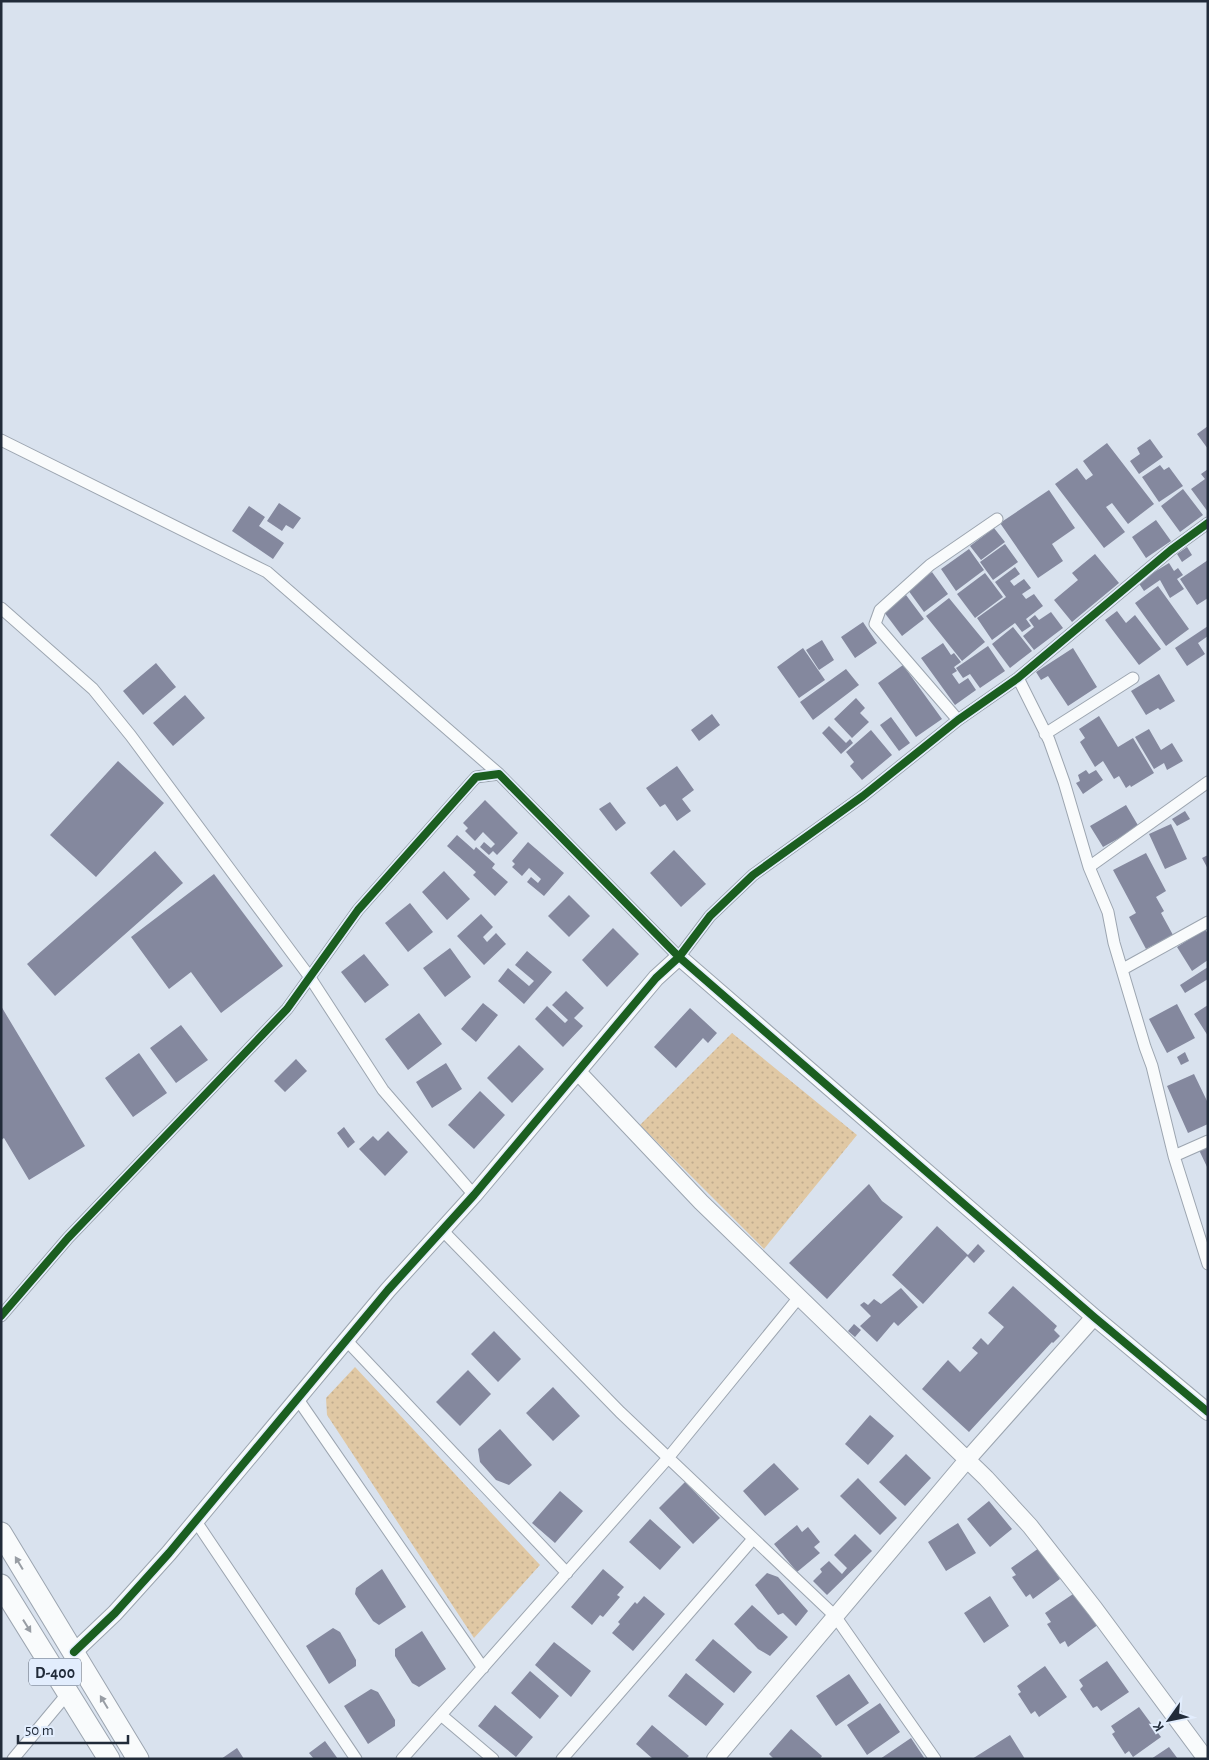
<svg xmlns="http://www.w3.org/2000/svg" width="1209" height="1760" font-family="'Alegreya Sans',sans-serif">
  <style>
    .park { fill: url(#park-dots) }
    .building { fill: #84889e }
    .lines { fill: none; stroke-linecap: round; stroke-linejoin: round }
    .street-casing { stroke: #9ca5b0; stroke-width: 13 }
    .secondary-casing { stroke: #9ca5b0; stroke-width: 18 }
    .highway-casing { stroke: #9ca5b0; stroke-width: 23 }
    .street { stroke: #f9fbfc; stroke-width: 11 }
    .secondary { stroke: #f9fbfc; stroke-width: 16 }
    .highway { stroke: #f9fbfc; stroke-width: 21 }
    .cycleway-casing { stroke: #e2edfd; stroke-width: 11 }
    .cycleway { stroke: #1b5e20; stroke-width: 8 }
    .oneway { fill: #989da4 }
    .labels { text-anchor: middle; stroke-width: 5; stroke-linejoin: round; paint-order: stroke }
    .shield { fill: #e2edfd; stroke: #5b6574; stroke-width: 1 }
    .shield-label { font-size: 16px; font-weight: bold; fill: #212b39 }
  </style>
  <defs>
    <pattern id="park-dots" width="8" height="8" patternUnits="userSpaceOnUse" patternTransform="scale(1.25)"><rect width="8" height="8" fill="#e0c8a4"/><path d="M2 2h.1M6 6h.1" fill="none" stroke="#c0ac8e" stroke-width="1.8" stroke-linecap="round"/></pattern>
  </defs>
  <rect width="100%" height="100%" fill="#d9e2ee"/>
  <path class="park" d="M732 1033 857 1135 764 1249 640 1125Z
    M355 1367 540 1565 474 1638 327 1415 326 1398Z"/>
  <path class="building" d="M1208 426V449L1197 434Z
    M1150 439 1163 457 1139 474 1130 461 1140 454 1137 448Z
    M1107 443 1154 504 1128 524 1112 503 1106 507 1125 532 1104 548 1055 484 1077 468 1086 480 1093 475 1083 461Z
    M1160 465 1164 470 1169 467 1183 486 1159 502 1142 477Z
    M1208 469V512L1191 489 1205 479 1201 474Z
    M1183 489 1203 515 1180 532 1161 506Z
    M1049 490 1075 528 1052 544 1063 561 1038 578 1000 523Z
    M279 503 301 518 293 529 286 525 282 531 267 521Z
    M249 506 265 517 259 526 284 543 273 559 232 531Z
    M1156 520 1171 541 1146 558 1132 537Z
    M994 528 1005 542 981 560 970 546Z
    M1005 544 1018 562 993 580 980 562Z
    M1187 547 1192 555 1182 562 1177 554Z
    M969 549 984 570 956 591 941 569Z
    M1095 554 1119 583 1072 622 1054 600 1078 580 1072 573Z
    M1208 560V598L1197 605 1180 579Z
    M1169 563 1174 571 1178 568 1183 575 1177 579 1184 589 1170 598 1160 580 1144 591 1138 582Z
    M1015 567 1020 574 1010 581 1014 586 1024 579 1031 588 1022 594 1026 599 1034 594 1043 606 1026 619 1031 626 1022 632 1015 623 992 640 977 618 1006 597 995 582Z
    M932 572 948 594 924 612 908 590Z
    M985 573 1003 597 975 618 957 594Z
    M1158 586 1189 629 1166 646 1135 603Z
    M906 595 924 619 902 636 884 612Z
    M949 598 985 642 962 661 926 616Z
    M1117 611 1126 623 1135 615 1161 649 1139 665 1105 620Z
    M1051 612 1063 628 1034 650 1023 636 1034 627 1029 620 1035 615 1039 620Z
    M863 622 877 643 855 658 841 637Z
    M1208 626V636L1198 643 1205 654 1187 666 1175 648Z
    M1013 627 1032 651 1010 668 992 644Z
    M822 640 834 660 819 670 806 650Z
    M943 643 951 655 954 653 961 662 954 667 957 671 952 674 959 684 968 678 976 690 955 705 921 658Z
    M988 646 1005 671 980 688 970 674 963 678 956 668Z
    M803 648 825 680 799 698 777 667Z
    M1073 648 1097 687 1068 706 1048 676 1041 680 1036 672Z
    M156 663 176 687 143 715 123 691Z
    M903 665 942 719 916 737 878 683Z
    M846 669 859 685 813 720 800 702Z
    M1159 674 1175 701 1160 710 1158 708 1146 715 1131 691Z
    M185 695 205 718 173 746 153 723Z
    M856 698 865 708 860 713 869 722 852 738 834 719Z
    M712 714 720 725 699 741 691 730Z
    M1099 716 1118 747 1133 738 1154 773 1131 787 1130 785 1126 788 1119 776 1114 779 1103 761 1095 767 1080 742 1085 738 1079 729Z
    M891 717 910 743 899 751 880 725Z
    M829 726 846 743 850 739 853 743 841 754 822 733Z
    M1149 729 1161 750 1172 743 1183 761 1167 770 1164 763 1154 769 1135 737Z
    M871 730 892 755 862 780 850 766 854 762 846 752Z
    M118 761 164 803 96 877 50 835Z
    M677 766 694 790 682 799 691 811 677 821 665 804 660 807 646 788Z
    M1086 770 1089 774 1096 770 1103 780 1083 794 1076 783 1080 781 1078 775Z
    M485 800 518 833 497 855 493 851 489 855 480 847 484 842 491 848 495 844 483 832 475 841 465 831 468 828 463 823Z
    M610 802 626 823 616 831 599 809Z
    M1126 805 1139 827 1103 847 1090 826Z
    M1185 811 1190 819 1177 826 1172 819Z
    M1171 824 1187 859 1165 869 1149 834Z
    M457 835 474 850 476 847 495 864 492 868 508 882 495 896 473 875 476 872 447 846Z
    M528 842 564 873 544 896 527 882 531 877 538 883 541 879 529 868 522 876 512 867 515 864 512 861Z
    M674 850 706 884 681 907 650 873Z
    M155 851 183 883 55 996 27 964Z
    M1146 853 1166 891 1156 897 1164 911 1161 913 1173 935 1146 949 1129 917 1136 913 1113 870Z
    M1208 855V869L1202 858Z
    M444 871 470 899 447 920 422 892Z
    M214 874 283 966 221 1013 191 972 169 989 131 937Z
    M569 895 590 916 569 937 548 916Z
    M410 903 433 932 408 952 385 923Z
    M481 914 493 927 483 937 487 942 496 933 506 944 484 965 457 936Z
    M613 928 639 954 607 987 582 960Z
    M1205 929 1208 934V960L1192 971 1177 947Z
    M450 948 471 977 445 997 423 968Z
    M527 951 552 972 524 1004 498 981 508 968 529 986 534 981 515 965Z
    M364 954 389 985 365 1003 341 972Z
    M1208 967V979L1185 993 1180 985Z
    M566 991 584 1008 574 1018 583 1026 563 1047 535 1019 547 1006 565 1023 568 1020 552 1005Z
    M483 1003 498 1015 476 1042 461 1029Z
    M1177 1004 1195 1038 1167 1053 1149 1019Z
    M1208 1005V1036L1194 1014Z
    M1 1006 85 1146 29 1180 4 1138 1 1140Z
    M690 1008 717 1033 708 1043 703 1038 676 1068 654 1047Z
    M419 1013 442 1044 408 1070 385 1039Z
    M181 1025 208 1060 176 1083 150 1048Z
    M519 1045 544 1069 512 1103 487 1078Z
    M1185 1052 1189 1061 1181 1065 1177 1057Z
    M139 1053 167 1093 133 1117 105 1078Z
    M296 1059 307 1071 285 1092 274 1081Z
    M446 1063 462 1089 432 1108 416 1082Z
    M1194 1074 1208 1103V1124L1188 1133 1167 1086Z
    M480 1091 505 1115 474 1149 448 1125Z
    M344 1127 355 1142 348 1148 337 1133Z
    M388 1131 408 1152 385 1176 359 1149 373 1136 378 1141Z
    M1208 1146V1169L1199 1150Z
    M869 1184 882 1201 903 1217 827 1299 789 1263Z
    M937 1226 968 1255 978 1244 985 1251 974 1263 967 1256 923 1304 892 1275Z
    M1013 1286 1057 1326 1054 1330 1060 1336 1053 1343 1052 1342 969 1432 922 1389 948 1360 960 1372 978 1353 972 1348 981 1338 988 1345 1004 1327 988 1313Z
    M901 1288 918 1307 898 1326 894 1322 877 1342 860 1326 871 1316 860 1305 864 1302 868 1305 874 1299 881 1304Z
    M854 1324 861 1330 855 1337 848 1331Z
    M494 1331 521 1359 498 1382 471 1354Z
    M468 1370 491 1394 460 1426 436 1402Z
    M553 1387 580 1416 553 1441 526 1413Z
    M870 1415 894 1436 868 1465 845 1444Z
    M500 1429 532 1465 509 1485 496 1480 480 1462 478 1449Z
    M906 1454 931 1478 905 1506 879 1482Z
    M774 1463 799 1489 765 1516 743 1491Z
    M858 1478 897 1518 880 1535 840 1496Z
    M685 1482 720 1518 693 1544 659 1508Z
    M560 1491 583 1511 555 1543 532 1523Z
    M989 1501 1012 1529 990 1547 967 1519Z
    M650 1519 681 1547 660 1570 629 1542Z
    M958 1523 976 1553 946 1571 928 1542Z
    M797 1525 802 1532 808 1527 820 1542 814 1547 820 1553 797 1572 774 1544Z
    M855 1534 872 1551 827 1595 813 1581 822 1572 820 1569 829 1561 842 1574 847 1568 834 1555Z
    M1039 1548 1060 1579 1033 1599 1030 1594 1026 1597 1012 1577 1016 1575 1011 1568Z
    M382 1569 406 1607 379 1625 373 1621 355 1594 356 1588Z
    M603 1569 624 1587 617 1595 620 1597 603 1617 600 1615 592 1625 571 1607Z
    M767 1573 778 1577 808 1611 796 1626 783 1613 778 1615 755 1585Z
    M1076 1592 1099 1624 1068 1647 1065 1641 1060 1644 1047 1624 1051 1622 1045 1613Z
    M644 1596 665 1614 633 1651 612 1633 620 1624 618 1622 635 1602 637 1604Z
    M990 1596 1009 1626 984 1643 964 1613Z
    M752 1605 788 1637 770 1656 758 1649 734 1624Z
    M333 1628 340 1632 356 1660V1666L329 1684 306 1646Z
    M422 1631 446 1669 419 1687 412 1683 395 1656V1649Z
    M713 1639 752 1672 734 1693 695 1660Z
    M554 1642 591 1671 571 1697 535 1665Z
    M1107 1661 1129 1692 1101 1711 1097 1706 1093 1708 1080 1689 1083 1686 1079 1680Z
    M1045 1666 1067 1697 1039 1717 1035 1711 1031 1714 1018 1694 1021 1692 1017 1686Z
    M530 1671 559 1696 540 1719 511 1693Z
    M686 1673 724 1704 706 1726 668 1696Z
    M849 1674 869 1703 836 1726 816 1696Z
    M371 1689 378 1692 395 1720V1726L368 1744 344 1706Z
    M880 1703 900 1732 867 1755 847 1725Z
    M495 1705 533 1737 516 1757 478 1726Z
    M1139 1707 1161 1737 1133 1757 1129 1751 1125 1754 1112 1734 1115 1732 1111 1726Z
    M652 1725 689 1756 686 1759H653L636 1744Z
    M791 1729 822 1756 820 1759H774L769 1754Z
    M1010 1735 1025 1759H972Z
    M911 1738 925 1759H880Z
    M325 1741 338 1759H314L309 1753Z
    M1169 1747 1178 1759H1151Z
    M237 1748 244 1759H221Z"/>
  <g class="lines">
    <g class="street-casing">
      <path id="street" d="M1 440 267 572 499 774
        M1 608 93 689 131 736 309 976 383 1090 474 1195
        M1018 678 1049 740 1064 782 1089 867 1108 912 1114 943 1145 1047 1152 1066 1174 1156 1208 1264
        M958 720 875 624 880 610 930 565 997 519
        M1045 734 1133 678
        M1089 867 1208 782
        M1123 969 1208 922
        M1174 1156 1208 1141
        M442 1230 620 1412 835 1616 935 1759
        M1 1316 68 1238 287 1009 358 910 476 777 499 774 679 957 710 916 753 875 863 796 958 720 1018 678 1171 550 1208 523
        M346 1340 567 1573
        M297 1398 483 1668
        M195 1520 356 1759
        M441 1715 493 1759
        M13 1759 68 1693
        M402 1759 668 1458 800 1296
        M562 1759 753 1539"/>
    </g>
    <g class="secondary-casing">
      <path id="secondary" d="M578 1072 701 1202 986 1478 1030 1526 1095 1609 1206 1759
        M74 1652 115 1613 169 1553 388 1290 474 1195 656 978 679 957 1094 1317 1208 1412
        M715 1759 967 1460 1094 1317"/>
    </g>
    <g class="highway-casing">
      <path id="highway" d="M1 1533 138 1759
        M1 1585 109 1759"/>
    </g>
    <use href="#street" class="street"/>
    <use href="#secondary" class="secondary"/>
    <use href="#highway" class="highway"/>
    <g class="cycleway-casing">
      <path id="cycleway" d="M1 1316 68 1238 287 1009 358 910 476 777 499 774 679 957 1094 1317 1208 1412
        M74 1652 115 1613 169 1553 388 1290 474 1195 656 978 679 957 710 916 753 875 863 796 958 720 1018 678 1171 550 1208 523"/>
    </g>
    <use href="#cycleway" class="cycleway"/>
  </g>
  <defs><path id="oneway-solid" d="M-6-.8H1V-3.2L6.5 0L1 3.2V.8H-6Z" transform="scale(1.25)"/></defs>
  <g class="oneway">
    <use href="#oneway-solid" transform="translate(19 1563) rotate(-121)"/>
    <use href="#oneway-solid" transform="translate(27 1626) rotate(58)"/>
    <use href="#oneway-solid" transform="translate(104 1702) rotate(-121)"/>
  </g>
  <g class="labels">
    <rect class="shield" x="29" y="1658.5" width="52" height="27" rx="4"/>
    <g class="shield-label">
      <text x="55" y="1678">D-400</text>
    </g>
  </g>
  <rect width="1209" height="1760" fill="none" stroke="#212b39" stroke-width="5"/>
  <g transform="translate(1169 1720) rotate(237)" stroke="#e2edfd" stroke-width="4" paint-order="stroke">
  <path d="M0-4L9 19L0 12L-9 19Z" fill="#212b39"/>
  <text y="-8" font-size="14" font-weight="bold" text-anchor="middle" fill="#212b39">K</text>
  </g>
  <path d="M18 1735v8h110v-8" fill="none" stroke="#212b39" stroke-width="2.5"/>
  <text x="25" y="1735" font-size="15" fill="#212b39" stroke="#e2edfd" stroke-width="4" paint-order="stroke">50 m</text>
</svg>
